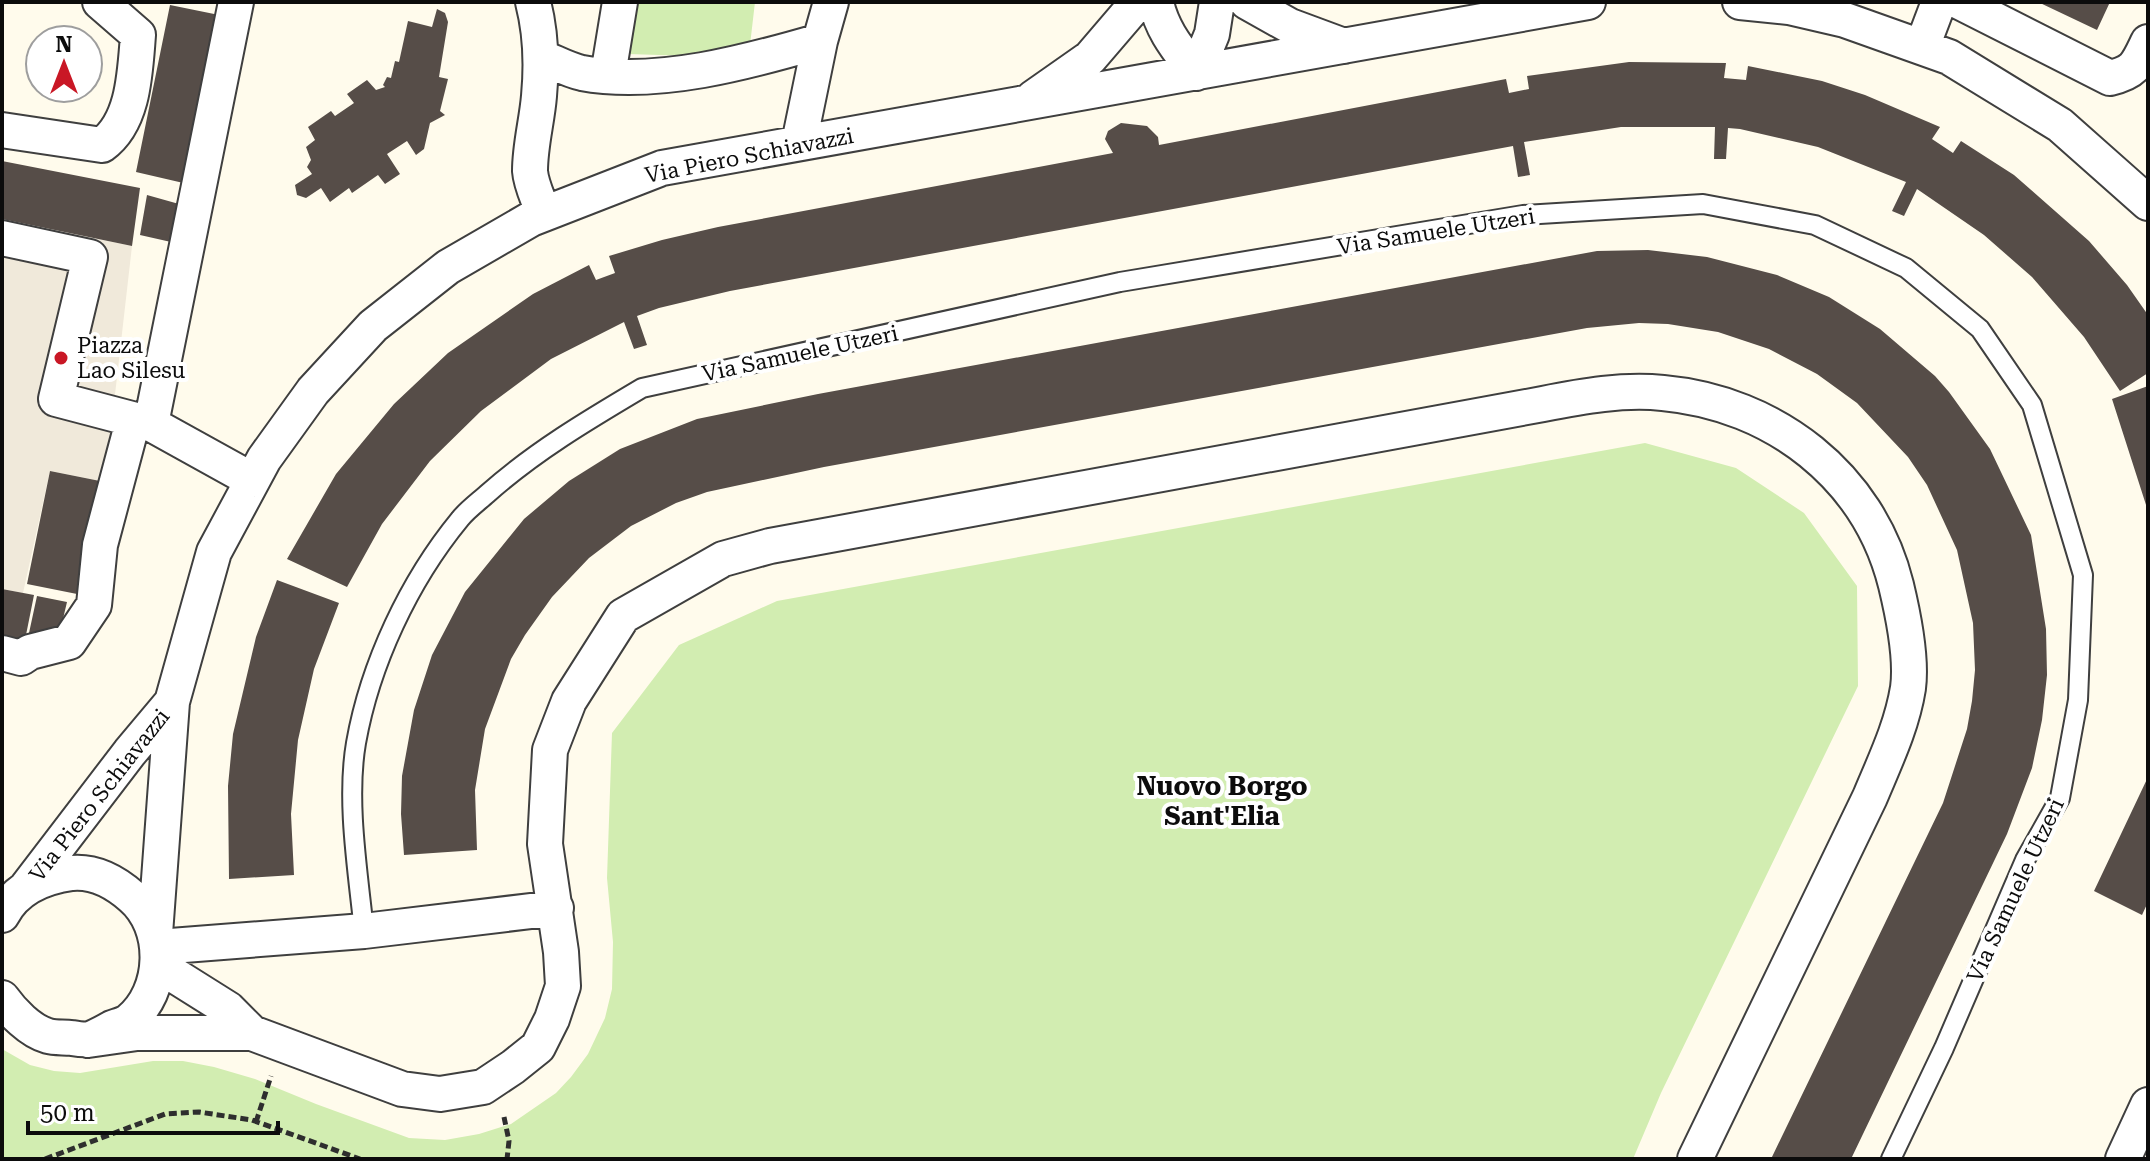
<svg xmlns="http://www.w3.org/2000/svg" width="2150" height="1161" font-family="'Roboto Serif',serif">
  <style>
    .green { fill: #d2edb1 }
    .plaza { fill: #f0e9da }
    .building { fill: #564d48 }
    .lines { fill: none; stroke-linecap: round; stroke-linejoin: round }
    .lane-casing { stroke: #3f3f3f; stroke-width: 22 }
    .street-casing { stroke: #3f3f3f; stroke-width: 38 }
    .path { stroke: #2e2e2e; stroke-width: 5; stroke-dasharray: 8 4; stroke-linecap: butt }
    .lane { stroke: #fff; stroke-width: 18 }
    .street { stroke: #fff; stroke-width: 34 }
    .poi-dot { fill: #c91725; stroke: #fff; stroke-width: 3 }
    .labels { text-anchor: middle; stroke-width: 8; stroke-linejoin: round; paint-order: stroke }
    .street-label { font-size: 22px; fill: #0c0c0c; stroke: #fff }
    .poi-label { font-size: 22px; fill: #0c0c0c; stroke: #fff; text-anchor: start }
    .quarter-label { font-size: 26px; font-weight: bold; fill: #0c0c0c; stroke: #fff }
  </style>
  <rect width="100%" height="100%" fill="#fffbec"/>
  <path class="green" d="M622 2H755L750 45 690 56 628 54Z
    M1645 443 1736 468 1804 513 1857 586 1858 686 1661 1093 1633 1159H2V1049L30 1065 54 1071 80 1073 153 1061H183L214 1067 255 1079 316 1104 409 1138 445 1140 479 1134 511 1124 556 1093 571 1077 588 1054 605 1018 612 989 613 942 607 878 612 733 679 645 777 601Z"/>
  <path class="plaza" d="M2 219 132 246 105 482 50 471 23 593 2 589Z"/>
  <path class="building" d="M2038 2H2110L2097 30Z
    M170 5 224 16 192 185 136 172Z
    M437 9 445 13 448 22 439 77 448 79 440 111 445 115 430 123 424 149 416 155 407 141 387 154 400 174 385 184 378 175 352 193 349 188 330 202 321 188 306 198 297 195 295 185 312 174 307 167 311 160 306 147 315 140 308 127 331 111 335 116 354 103 347 94 367 80 376 90 385 87 383 85 387 77 391 78 395 61 399 62 408 21 432 27Z
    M1629 62 1726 63 1724 78 1746 80 1748 66 1822 81 1865 95 1940 127 1932 139 1953 153 1961 141 2014 175 2089 241 2127 285 2148 315V373L2120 391 2084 337 2032 277 1984 235 1917 189 1904 216 1892 211 1906 182 1818 147 1740 129 1728 128 1726 159H1714L1715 127H1621L1524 142 1530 175 1518 177 1513 146 730 291 659 308 637 316 647 345 634 349 624 322 551 359 481 411 430 461 382 524 347 587 287 559 336 474 394 404 448 353 533 294 589 265 596 280 615 273 609 256 662 240 718 227 1113 153 1105 139 1108 131 1121 123 1147 126 1158 137 1159 145 1506 79 1509 93 1529 89 1527 76Z
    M2 161 140 188 132 246 2 219Z
    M147 195 179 204 171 242 140 235Z
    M1648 250 1707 257 1777 275 1829 297 1880 329 1935 376 1949 392 1990 449 2031 535 2046 629 2047 675 2042 720 2032 768 2007 834 1851 1159H1771L1943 803 1967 729 1972 701 1975 670 1973 623 1957 550 1927 485 1908 457 1857 403 1817 374 1769 349 1718 332 1668 324 1639 323 1587 328 824 467 707 492 676 503 631 526 589 558 552 597 525 635 511 659 485 729 475 790 477 850 404 855 401 814 402 776 414 710 432 655 465 592 524 519 569 481 620 449 697 419 818 394 1597 251Z
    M2148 386V508H2147L2112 399Z
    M50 471 105 482 82 595 27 584Z
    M277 580 339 603 314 669 298 740 291 814 294 875 229 879 228 786 233 734 256 637Z
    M2 589 34 595 23 650 2 646Z
    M37 596 67 602 58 640 29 633Z
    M2148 777V902L2142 915 2094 891Z"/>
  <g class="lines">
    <g class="lane-casing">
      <path id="lane" d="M364 931C358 872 346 801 356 743 370 664 409 581 460 519 467 510 478 502 487 494 534 452 588 420 642 388L1120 282 1523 215 1703 204 1815 225 1906 268 1980 329 2032 405 2083 575 2078 700 2060 798 2025 860 1944 1048 1891 1159"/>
    </g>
    <g class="street-casing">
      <path id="street" d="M533 2C541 33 542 64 539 96 537 121 530 145 530 171 531 185 539 200 543 213
        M1156 2C1162 31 1179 50 1196 73
        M1247 2 1290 26 1344 46
        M1740 2 1789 7 1845 20 1949 57 2060 125 2148 203
        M1960 2 2110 78C2135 72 2137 65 2148 42
        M1922 47 1939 2
        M541 57C554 62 568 70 582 73 657 87 748 62 820 41
        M1196 73 1212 34 1217 2
        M608 75 620 2
        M1033 98 1090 58 1138 2
        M2 130 102 145C134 122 135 72 138 35L100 2
        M799 143 820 41 831 2
        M2 238 90 257 56 399 151 424 252 480
        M151 424 236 2
        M2 653 21 658 30 652 69 642 94 605 100 545 133 421
        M26 888 130 752 172 702
        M2 915C16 888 43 877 72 873 95 871 115 882 132 897 167 927 166 991 129 1021 125 1024 117 1026 112 1028 105 1032 98 1036 90 1039 85 1040 78 1039 72 1038 64 1037 55 1038 48 1036 30 1031 12 1012 2 998
        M155 934 172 702 214 552 264 459 313 391 373 326 448 267 531 219 662 168 1588 2
        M158 947 364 931 556 908
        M158 965 228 1009 252 1033
        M88 1040 137 1033H252L402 1089 440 1094 483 1087 513 1067 538 1047 552 1019 563 986 561 952 545 844 550 750 569 701 623 616 723 559 770 546 1543 404C1583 396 1623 389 1663 393 1774 403 1869 476 1896 585 1903 614 1912 658 1908 688 1902 726 1885 761 1870 797L1695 1159
        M2123 1159 2148 1105"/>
    </g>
    <path class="path" d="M504 1117 509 1141 507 1159
      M256 1122 271 1076
      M45 1159 165 1114 199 1112 252 1120 360 1159"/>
    <use href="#lane" class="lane"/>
    <use href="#street" class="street"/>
  </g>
  <circle class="poi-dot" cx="61" cy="358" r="8"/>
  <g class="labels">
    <g class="street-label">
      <text transform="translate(749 155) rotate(-11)" y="8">Via Piero Schiavazzi</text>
      <text transform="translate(1436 231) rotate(-9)" y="8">Via Samuele Utzeri</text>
      <text transform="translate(800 353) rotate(-12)" y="8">Via Samuele Utzeri</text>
      <text transform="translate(99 795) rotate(-52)" y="8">Via Piero Schiavazzi</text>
      <text transform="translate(2015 890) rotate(-65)" y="8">Via Samuele Utzeri</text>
    </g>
    <g class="poi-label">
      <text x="77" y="353">Piazza<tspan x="77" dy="25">Lao Silesu</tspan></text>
    </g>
    <g class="quarter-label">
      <text x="1222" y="795">Nuovo Borgo<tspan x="1222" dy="30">Sant'Elia</tspan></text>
    </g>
  </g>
  <rect width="2150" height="1161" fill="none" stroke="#0c0c0c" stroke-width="8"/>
  <g transform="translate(64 64)"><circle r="38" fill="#ffffff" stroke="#9e9e9e" stroke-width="2"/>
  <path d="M0-6L14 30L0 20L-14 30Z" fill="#c91725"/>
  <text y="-12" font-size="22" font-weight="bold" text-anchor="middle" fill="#0c0c0c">N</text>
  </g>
  <path d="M28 1121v12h250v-12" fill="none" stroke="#0c0c0c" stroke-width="4"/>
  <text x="40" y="1121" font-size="24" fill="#0c0c0c" stroke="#ffffff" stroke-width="6" paint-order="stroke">50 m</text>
</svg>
